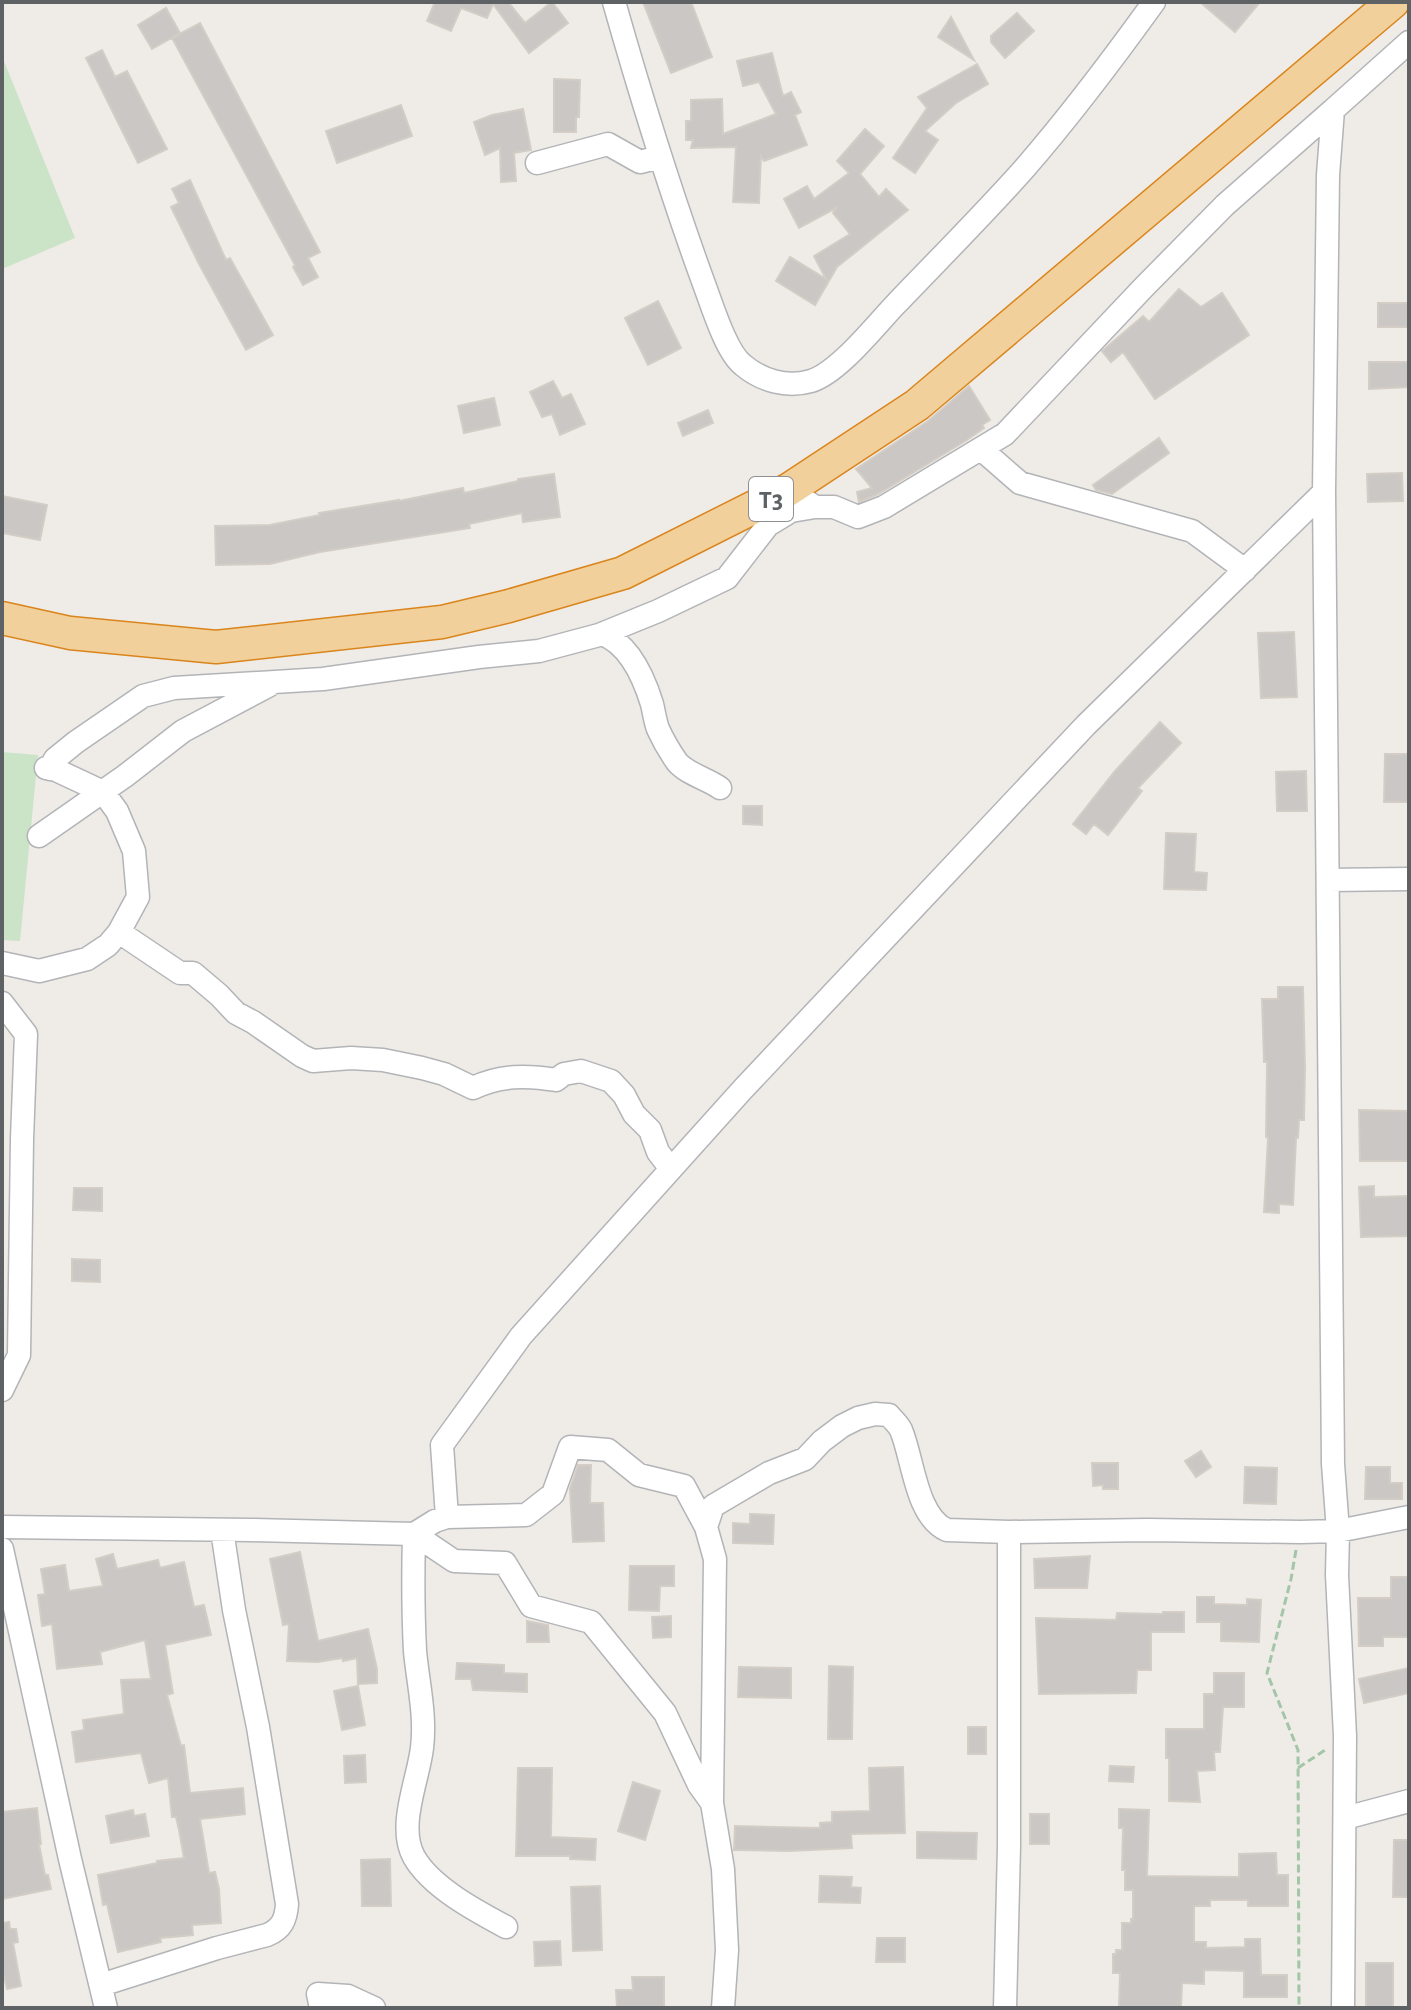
<svg xmlns="http://www.w3.org/2000/svg" width="1411" height="2010" font-family="'Alegreya Sans',sans-serif">
  <style>
    .green { fill: #cbe3c7 }
    .building { fill: #cac7c4; stroke: #d3cdc6; stroke-width: 2 }
    .lines { fill: none; stroke-linecap: round; stroke-linejoin: round }
    .minor-casing { stroke: #b2b4b7; stroke-width: 25 }
    .highway-casing { stroke: #da851c; stroke-width: 35 }
    .path { stroke: #a3c5a8; stroke-width: 3; stroke-dasharray: 8 4; stroke-linecap: butt }
    .minor { stroke: #fff; stroke-width: 22 }
    .highway { stroke: #f1d09c; stroke-width: 32 }
    .labels { text-anchor: middle; stroke-width: 6; stroke-linejoin: round; paint-order: stroke }
    .shield { fill: #fff; stroke: #8e9193; stroke-width: 2 }
    .shield-label { font-size: 26px; font-weight: bold; fill: #5e6265 }
  </style>
  <rect width="100%" height="100%" fill="#efece7"/>
  <path class="green" d="M2 56 75 238 2 269Z
    M2 752 38 755 20 941 2 940Z"/>
  <path class="building" d="M435 2H508L525 23 552 2 568 23 529 53 493 4 487 18 461 8 451 31 427 21Z
    M643 2H691L712 57 671 73Z
    M1200 2H1260L1235 32Z
    M166 8 180 33 152 49 138 25Z
    M1017 13 1034 31 1005 58 991 42V36Z
    M951 17 974 60 938 37Z
    M200 23 320 252 308 258 318 277 303 285 293 267 295 265 172 38Z
    M102 50 115 77 127 71 167 149 138 163 86 58Z
    M772 53 783 96 791 92 801 112 795 115 807 145 764 161 761 156 759 203 733 202 736 147 691 148 693 140H686V121H691V100L722 99 723 134 776 114 759 82 743 86 737 61Z
    M977 64 988 84 956 103 925 131 938 140 915 173 893 158 927 108 918 97Z
    M554 79 580 80 579 117H576V132H554Z
    M401 105 412 136 337 163 326 131Z
    M523 109 531 150 514 153 516 181 501 182 500 148 485 155 474 122 492 115Z
    M865 129 884 146 860 174 879 197 886 189 908 210 837 267 815 305 776 281 790 257 826 279 814 256 850 234 833 213 836 208 799 228 784 199 807 186 814 199 849 173 837 161Z
    M190 180 226 260 230 258 273 335 246 350 199 264 171 207 179 203 172 189Z
    M1179 289 1201 307 1222 293 1249 335 1155 399 1123 352 1111 362 1102 351 1143 316 1149 322Z
    M658 301 681 348 648 365 625 318Z
    M1378 303H1409V327H1378Z
    M1369 362H1409V387L1369 389Z
    M553 381 562 398 571 394 585 424 560 435 552 414 542 417 530 392Z
    M969 386 990 420 982 425 984 428 967 440 878 494 859 502 857 492 872 488 856 469 928 421Z
    M494 398 500 425 464 433 458 406Z
    M708 410 713 423 683 436 678 423Z
    M1159 438 1169 453 1112 494 1096 490 1093 485Z
    M1402 473 1403 501 1368 502 1367 474Z
    M554 474 560 517 523 522 522 513 469 524 470 528 320 552 270 564 216 565 215 526 270 525 320 515 319 513 399 500V501L463 488 464 493 518 481V479Z
    M2 496 47 505 40 540 2 533Z
    M1294 632 1297 697 1261 698 1258 633Z
    M1160 722 1181 743 1138 788 1142 791 1108 835 1094 824 1086 834 1073 824 1115 771Z
    M1385 754H1409V802H1384Z
    M1306 771 1307 811H1277L1276 772Z
    M743 806H762V825L743 824Z
    M1166 833 1196 834 1194 872 1207 873 1206 890 1164 889Z
    M1278 987H1303L1305 1068 1304 1120H1299L1298 1138H1296L1293 1205 1279 1204V1213L1264 1212 1268 1138 1266 1137 1267 1062H1264L1262 999H1278Z
    M1359 1110 1409 1111V1161H1360Z
    M1374 1186V1197L1409 1196V1236L1361 1237 1359 1187Z
    M74 1188H102V1211L73 1210Z
    M72 1259 100 1260V1282L72 1281Z
    M1201 1451 1211 1467 1196 1477 1185 1461Z
    M1092 1463H1118V1489H1103V1485L1093 1486Z
    M578 1465H591L590 1503H603L604 1541 573 1542 570 1489Z
    M1245 1467 1277 1468 1276 1504 1244 1503Z
    M1366 1467H1390V1483H1402V1499H1365Z
    M750 1514 774 1515 773 1544 733 1543V1523L750 1524Z
    M300 1552 318 1641 368 1629 377 1669V1683L358 1684 357 1658 343 1661 342 1658 318 1662 287 1661 289 1624 283 1625 270 1559Z
    M113 1554 117 1569 158 1560 160 1568 184 1562 194 1607 204 1605 211 1635 165 1645 173 1693 167 1695 181 1746 184 1745 190 1793 243 1788 245 1814 200 1819 209 1873 215 1872 219 1889 221 1923 192 1925 193 1935 160 1938 161 1942 118 1952 107 1904 103 1905 98 1875 157 1863V1861L184 1858 179 1830 176 1817H172L168 1778 149 1783 141 1753 76 1762 72 1732 84 1730 83 1720 124 1714 121 1680 151 1679 145 1640 100 1652 102 1664 57 1669 52 1624 42 1626 38 1595 45 1594 41 1569 65 1565 69 1591 103 1586 96 1559Z
    M1090 1556 1087 1588H1035L1034 1559Z
    M630 1566H674V1586H660L659 1611 629 1610Z
    M1391 1577H1409V1637H1383V1646H1359L1358 1598H1391Z
    M1197 1597H1214V1604L1247 1605V1599L1261 1600 1259 1642 1221 1641V1622H1197Z
    M1163 1612H1184V1632H1151V1670H1137L1136 1693 1039 1694 1036 1618 1116 1620 1117 1613 1163 1614Z
    M671 1616V1637L653 1638 652 1617Z
    M527 1621 548 1625 549 1642H527Z
    M457 1663 504 1665V1673L527 1674V1692L473 1690 471 1679H456Z
    M829 1666 853 1667 852 1739H828Z
    M739 1667 791 1668V1698L738 1697Z
    M1409 1668V1693L1364 1703 1359 1679Z
    M1214 1673H1244V1707H1223L1220 1752H1214L1215 1770 1197 1771 1200 1802 1169 1801V1758H1166V1729H1204V1694H1214Z
    M358 1686 365 1725 342 1730 334 1691Z
    M968 1727H986V1754H968Z
    M365 1755 366 1782 345 1783 344 1756Z
    M1110 1766 1134 1767 1133 1782 1109 1781Z
    M903 1767 905 1833 851 1834 852 1848 789 1851 734 1850 735 1826 820 1828V1823L832 1822V1812L870 1811 869 1768Z
    M518 1768H552L551 1837 596 1839 595 1860 570 1859V1856H516Z
    M633 1782 660 1791 645 1840 618 1831Z
    M37 1808 41 1844H39L45 1875H48L51 1889 2 1899V1812Z
    M1119 1809 1149 1810 1147 1876 1239 1877V1854L1276 1853 1277 1875H1288V1906H1248V1900H1210V1906H1194V1942H1206V1948L1245 1947V1939H1260L1261 1975H1287V1997H1244V1971L1204 1970V1984L1182 1983 1181 2008H1119L1120 1973H1113V1954H1116V1950H1122V1923H1131V1919H1133V1890H1125V1870H1122L1123 1828H1119Z
    M133 1810 134 1816 145 1814 149 1836 111 1843 106 1816Z
    M1030 1814H1049V1844H1030Z
    M917 1832 977 1833 976 1859 917 1858Z
    M1394 1840H1409V1897H1393Z
    M390 1859 391 1906H362L361 1860Z
    M820 1876 852 1877 851 1887 861 1888 860 1903 819 1902Z
    M600 1886 602 1950 573 1951 571 1887Z
    M9 1922 10 1929H16L18 1942 13 1943 21 1986 7 1989 2 1967V1923Z
    M877 1938H905V1962H876Z
    M560 1941 561 1965 535 1966 534 1942Z
    M1366 1963H1393V2008H1366Z
    M632 1977H664V2008H617L616 1990H633Z"/>
  <g class="lines">
    <g class="minor-casing">
      <path id="minor" d="M614 2C641 97 670 191 704 284 712 305 726 352 743 365 762 381 787 388 811 381 838 373 875 326 895 305 938 260 983 215 1024 169 1070 116 1113 59 1154 2
        M537 163 608 144 640 162 660 157
        M981 449 1020 483 1192 531 1245 570
        M803 499 815 507H834L858 517 884 507 1005 434 1144 287 1225 205 1333 110
        M602 634C629 644 644 678 652 704 654 712 655 721 658 729 663 740 670 752 677 762 687 774 708 779 720 788
        M46 768 56 770 103 792 117 811 134 851 138 897 119 932 180 973H193L219 995 236 1013 253 1022 302 1056 313 1061 351 1058 383 1060 422 1068 444 1074 473 1088C500 1075 527 1075 556 1080L564 1074 581 1071 611 1081 624 1095 634 1114 650 1130 658 1152 671 1169
        M50 769 55 759 76 742 143 696 174 688 323 679 479 657 539 651 599 635 658 611 727 578 768 525 791 511 815 507
        M39 836 125 776 183 731 268 686
        M1328 880 1409 879
        M2 963 39 971 87 959 108 945 119 932
        M2 1003 26 1034 22 1139 19 1355 2 1390
        M447 1517 442 1445 521 1336 743 1089 1086 725 1324 492
        M2 1527 251 1530 414 1534 454 1561 505 1563 531 1606 591 1622 665 1713 699 1785 712 1803 723 1869 727 1950 723 2008
        M706 1527 715 1559 712 1803
        M414 1534 435 1521 447 1517 526 1515 553 1494 570 1447 608 1450 639 1475 684 1486 706 1527 713 1506 769 1473 805 1459 822 1441 842 1426 858 1418 875 1414 889 1415C893 1420 898 1424 901 1430 913 1458 916 1517 947 1530L1009 1532 1147 1530 1300 1532 1338 1531 1409 1517
        M414 1534C413 1573 413 1612 415 1651 418 1683 426 1715 422 1748 418 1781 397 1826 414 1857 431 1887 476 1911 506 1927
        M2 1549 70 1859 106 2008
        M1345 1818 1409 1801
        M101 1985 217 1948 267 1935C282 1929 286 1919 287 1904L258 1727 234 1610 222 1530
        M321 2008 318 1994 348 1996 374 2008
        M1005 2008 1009 1846V1532
        M1343 2008 1345 1736 1337 1575 1338 1531 1333 1464 1324 492 1328 175 1333 110 1409 42"/>
    </g>
    <g class="highway-casing">
      <path id="highway" d="M2 618 70 633 216 647 442 622 509 606 623 573 788 490 917 405 1393 2"/>
    </g>
    <path class="path" d="M1296 1550 1291 1579 1267 1673 1298 1750 1299 2008
      M1298 1768 1325 1750"/>
    <use href="#minor" class="minor"/>
    <use href="#highway" class="highway"/>
  </g>
  <g class="labels">
    <rect class="shield" x="749" y="477" width="44" height="44" rx="6"/>
    <g class="shield-label">
      <text x="771" y="508">T3</text>
    </g>
  </g>
  <rect width="1411" height="2010" fill="none" stroke="#5e6265" stroke-width="8"/>
</svg>
